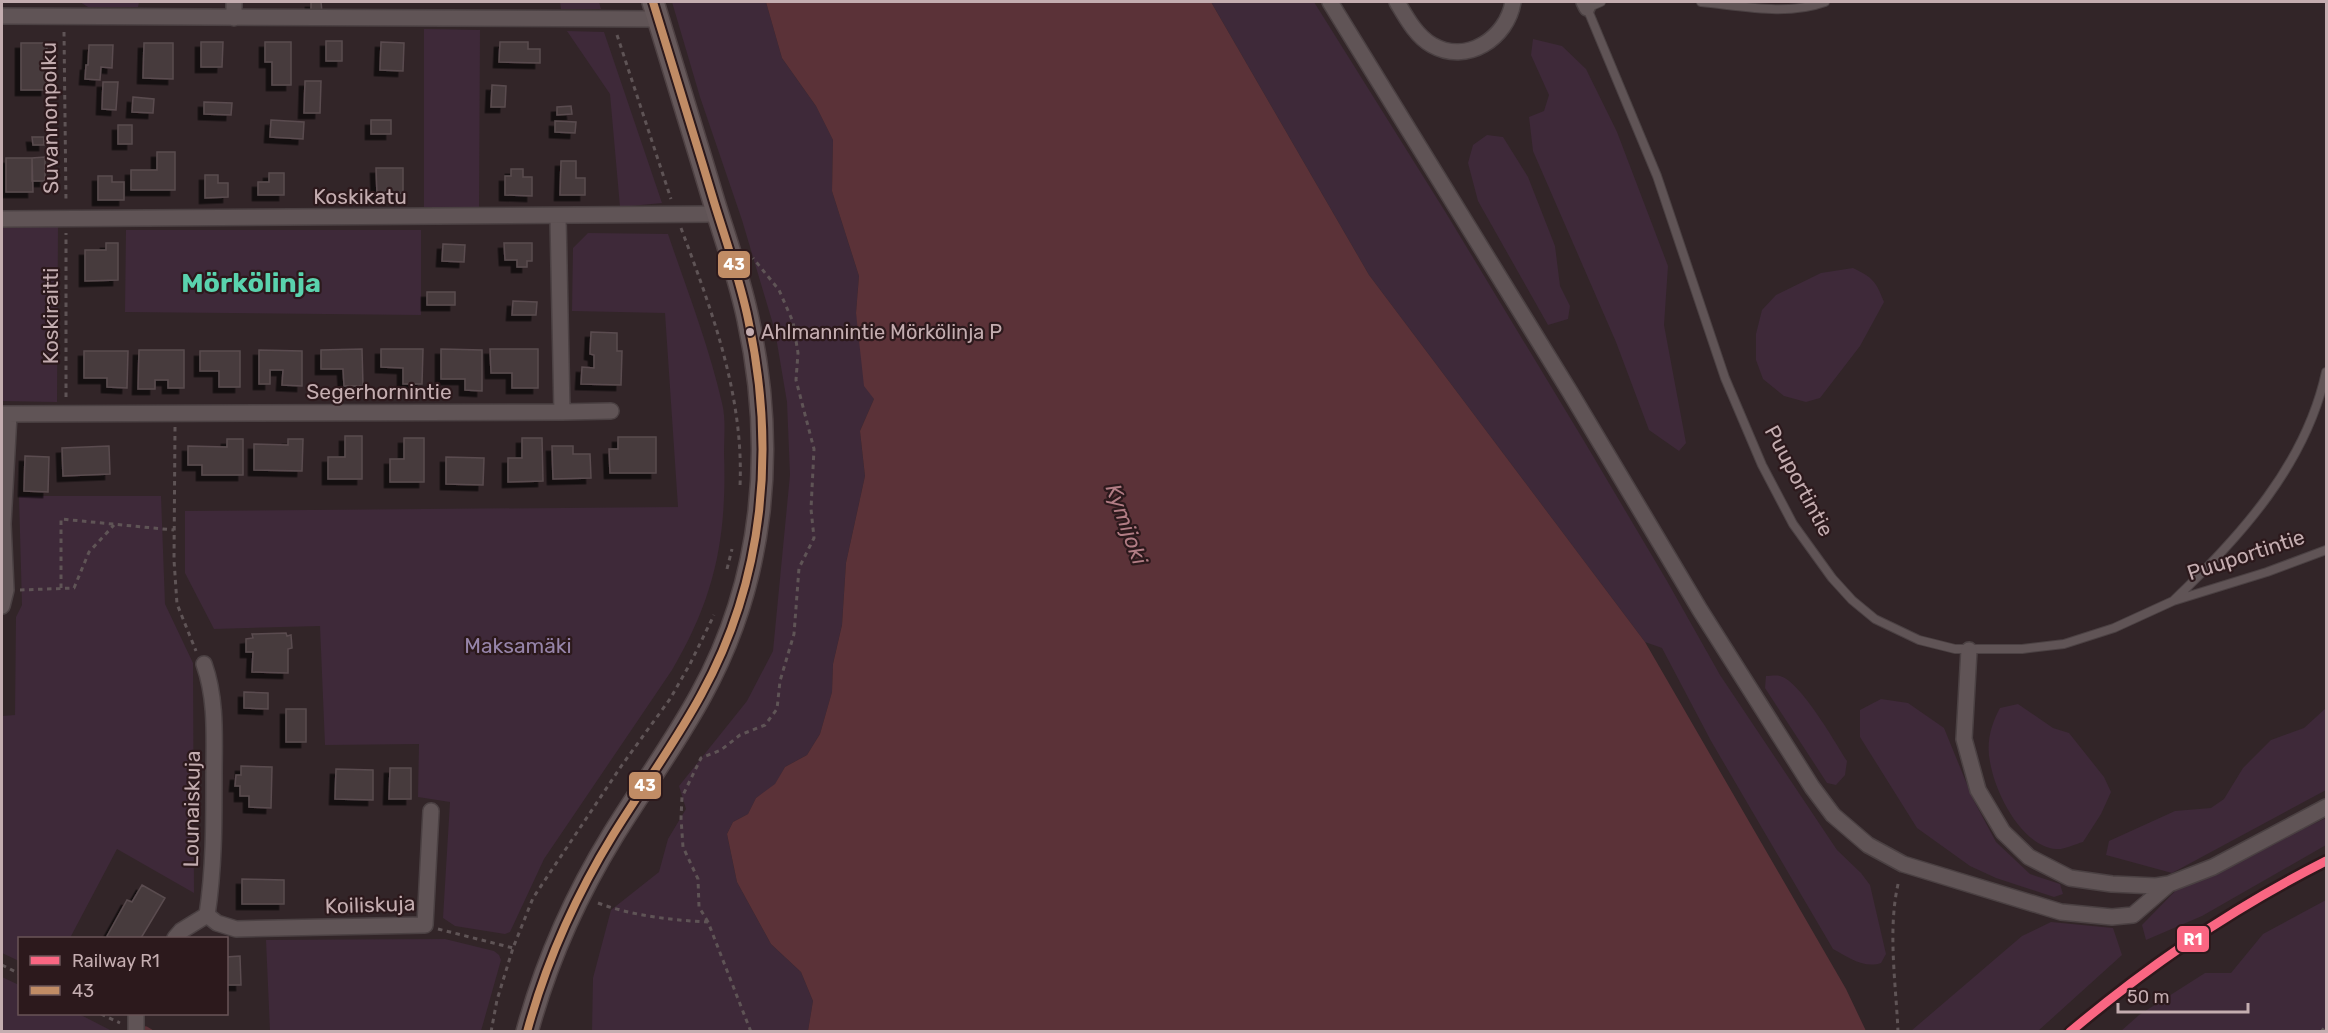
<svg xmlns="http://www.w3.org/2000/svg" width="2328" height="1033" font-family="Rubik,sans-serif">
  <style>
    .green { fill: #3e2939 }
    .water { fill: #5b3238 }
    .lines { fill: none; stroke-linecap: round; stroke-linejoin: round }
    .stream { stroke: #5b3238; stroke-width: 5 }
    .building { fill: #473b3d; stroke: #5a4c4f; stroke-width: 1.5; filter: url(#shadow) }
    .lane-casing { stroke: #4b4143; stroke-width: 10 }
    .street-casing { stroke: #4b4143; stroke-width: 18 }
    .secondary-casing { stroke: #4f4244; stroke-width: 24 }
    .path { stroke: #5f5456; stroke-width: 3; stroke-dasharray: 4.5 4.5; stroke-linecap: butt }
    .lane { stroke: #605456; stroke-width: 8 }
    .street { stroke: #605456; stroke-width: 15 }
    .secondary { stroke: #65585a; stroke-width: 21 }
    .bus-1-casing { stroke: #2c191c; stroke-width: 12 }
    .bus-1 { stroke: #c18c65; stroke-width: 8 }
    .rail-1-casing { stroke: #2c191c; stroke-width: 14 }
    .rail-1 { stroke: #fa6682; stroke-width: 9 }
    .bus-dot { fill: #c4adb0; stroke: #2c191c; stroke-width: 2 }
    .labels { text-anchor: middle; stroke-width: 4.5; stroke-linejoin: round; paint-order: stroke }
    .bus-label { font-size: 20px; fill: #c4adb0; stroke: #2c191c; text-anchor: start }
    .street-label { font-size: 21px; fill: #c4adb0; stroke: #2c191c }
    .park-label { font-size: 21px; fill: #9684a9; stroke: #2c191c }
    .water-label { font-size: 22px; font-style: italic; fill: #b27d85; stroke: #2c191c }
    .district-label { font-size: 27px; font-weight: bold; fill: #5ad3ae; stroke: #2c191c }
    .line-badge { stroke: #2c191c; stroke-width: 2 }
    .badge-label { font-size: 16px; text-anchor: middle; font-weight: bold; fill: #fff }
  </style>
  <defs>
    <filter id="shadow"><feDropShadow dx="-5.5" dy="5.5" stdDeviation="0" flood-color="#0009"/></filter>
  </defs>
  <rect width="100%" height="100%" fill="#322528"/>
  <path class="green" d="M80 2H139L138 7H88Z
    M560 2H599L601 9H561Z
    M672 2H766L782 58 816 106 833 140 832 191 859 276 856 313 874 399 860 431 865 476 846 563 842 625 833 664 832 692 820 734 807 755 785 767 775 785 756 798 748 814 733 822 727 834 737 882 771 944 801 972 813 1001 808 1031 592 1032 593 978 611 910 659 872 668 839 686 809 679 786 747 701 773 651 790 475 787 402 775 331 742 220 700 97Z
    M1211 2H1314L1446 213 1584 441 1667 581 1720 675 1837 850 1861 873 1870 885 1886 954 1881 963C1864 969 1848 957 1833 949L1711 741 1662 648 1645 642 1369 275Z
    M424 29 480 30 479 207H424Z
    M567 31 604 32 662 203 620 207 610 94Z
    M1533 39 1562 46 1586 69 1617 132 1668 266 1664 325 1686 443 1679 451 1649 430 1616 342 1533 151 1529 117 1544 111 1549 95 1531 55Z
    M1487 135 1503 137 1528 177 1555 246 1560 286 1570 306 1568 319 1548 325 1478 201 1468 163 1473 145Z
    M58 226 57 402 2 401V228Z
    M126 230H421V315L125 312Z
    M588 233 668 234C687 290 709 346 722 403 726 419 724 437 724 453 727 538 715 597 672 670L544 859 510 932 505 934 455 926 443 918 450 802 418 797 419 744 325 745 320 626 214 629 185 573V511L678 507 665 313 572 311 573 248Z
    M1853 268C1873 278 1876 281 1884 302L1860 346 1820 398 1806 402 1784 396 1763 379 1756 360V334L1762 310 1776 295 1821 273Z
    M19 496H161L165 604 193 663 194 893 117 849 70 938H20L19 961 2 953V716L15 715 16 617 22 605Z
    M1766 676C1770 676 1776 675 1780 676 1800 681 1835 742 1847 761L1845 775 1836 785 1827 783 1765 688Z
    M1881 699 1908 703 1944 728 1973 799 1996 842 2030 874 2060 884 2063 894 2054 897 1996 878 1970 866 1917 828 1860 737V710Z
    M2018 704 2053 728 2069 733 2104 777 2111 792 2101 814 2083 842C2075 844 2064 850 2056 849 2021 846 1995 792 1990 762 1986 743 1991 724 2000 708Z
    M2326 708V790L2172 873 2106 855 2109 841 2175 811 2211 808 2224 799 2243 768 2271 740 2304 728Z
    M2326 818V845L2202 916 2146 940 2142 925 2178 888Z
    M2326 900V1031H2121L2139 1015 2205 973H2231L2263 934Z
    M2051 922 2113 928 2122 955 2038 1031H1911L2022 936Z
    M445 939 494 951 499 955 501 960 481 1031H270L266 940Z
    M2 977 19 985 20 1014H79L112 1031H2Z"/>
  <path class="water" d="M766 2H1211L1369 275 1645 642 1846 989 1866 1031H808L813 1001 801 972 771 944 737 882 727 834 733 822 748 814 756 798 775 784 785 767 807 755 820 734 832 692 833 664 842 625 846 563 865 476 860 431 874 399 864 386 856 313 859 276 832 191 833 140 816 106 782 58Z"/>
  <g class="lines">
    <path class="stream" d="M146 1029 151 1032"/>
  </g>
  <path class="building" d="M311 2H321L322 12H311Z
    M326 41H342V61H326Z
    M201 42H223L222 67H201Z
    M265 42H291V85H272V62H265Z
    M381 42 404 43 403 71 380 70Z
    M500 42H528V49H540V63L499 62Z
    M21 43H47L46 90H21Z
    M144 43H173V79L143 78Z
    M89 45H113L112 68 101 67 100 80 85 79 86 65H88Z
    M305 81H321L320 113H304Z
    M103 82H118L116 110 102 109Z
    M492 85 506 86 505 107H491Z
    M133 97 154 99 153 113 132 112Z
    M204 102 232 103 231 115 204 114Z
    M571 106 572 114 557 115V107Z
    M271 120 304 122 303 139 270 137Z
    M371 120H391V134H371Z
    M555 121 576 122 575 133 555 132Z
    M118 125H132V144H118Z
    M32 137H44V145H33Z
    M157 152H175V190H131V170H157Z
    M45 157V181H32V158Z
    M6 158H32L33 192H6Z
    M561 161H576V178H585V195H560Z
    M376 168H403V193L377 194Z
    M511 169H523V177H532V196L505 195V176H511Z
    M269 173H284V195H258V182H269Z
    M205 175H218V183H228V197L205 198Z
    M98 176H112V182H124V200H98Z
    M106 243H118V280L85 281V250H106Z
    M504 243H532V261H527V267H517V260H505Z
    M443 244 465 245 464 262 442 261Z
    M427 292H455V305H427Z
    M513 301 537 302 536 315H512Z
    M591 332 617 333V351H622L621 385 581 384 582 367 594 368V355L590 354Z
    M362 349 363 386H344L343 369H321V350Z
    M381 349H423L422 384H403V368L381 367Z
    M441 349 482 350V391L465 390V379H441Z
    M490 349H538V388H512V373H491Z
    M139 350H184V388H168V380H155V389H138Z
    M259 350 302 351V386L282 385 283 370H270V384H259Z
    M84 351H128L127 388 107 387V378H84Z
    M200 351H240V387H219V371H200Z
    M345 436H362V479H328V457H345Z
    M618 437H656V473H610L609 449H618Z
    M404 438H424V482H390V459H404Z
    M522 438H542L543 481 508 482V458H522Z
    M227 439H243V475H202V465H188V446L227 447Z
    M288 439H303L302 471 254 470V444L288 445Z
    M109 446 110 474 63 476 62 448Z
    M552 446H573V454H590L591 478 553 479Z
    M25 456 49 457 48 492 24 491Z
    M446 457 484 458 483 485 446 484Z
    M286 633 287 636 291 635 292 648 288 649V673L252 672 253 652H246V639L253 638 252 634Z
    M244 692 268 693V709L244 708Z
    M286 709H306V742H286Z
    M241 766 272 767 271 808 249 807V796H240V786H235L236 775H241Z
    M390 768H411V799H389Z
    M336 769 373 770V800L335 799Z
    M242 879 284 880V904H242Z
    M142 885 165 898 141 938H112L107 936 127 900 132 902Z
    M240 956 241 985H226V957Z"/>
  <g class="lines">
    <g class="lane-casing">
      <path id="lane" d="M1601 2 1587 8 1657 176 1725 378 1762 465 1793 524 1832 578 1852 600 1875 619 1919 640 1955 649H2022L2064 644 2114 628 2173 601 2267 572 2326 550
        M1701 2C1742 6 1786 16 1825 2
        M2174 600C2241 536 2306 464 2326 372"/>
    </g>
    <g class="street-casing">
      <path id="street" d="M1330 2 1570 392 1700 610 1812 787 1833 815 1868 845 1903 864 2061 912 2112 917 2133 915 2169 884
        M1397 2C1406 17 1416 36 1432 45 1467 65 1507 38 1513 2
        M1584 2 1587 8
        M2 16 658 19
        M234 18V2
        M2 219 718 214
        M562 412 611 411
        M2 414 562 412 558 217
        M2 606 6 590 3 524 9 414
        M1969 650 1964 739 1978 790 2003 832 2029 857 2070 878 2112 884 2156 886 2169 884 2213 867 2326 807
        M207 915 217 923 236 929 425 925 431 811
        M175 938 181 931 207 915C214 869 214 824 214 778 214 740 217 700 204 664
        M136 1032V1014"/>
    </g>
    <g class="secondary-casing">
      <path id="secondary" d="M527 1032C546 962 575 897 613 835 642 788 675 743 701 695 765 579 776 447 748 319 740 280 726 241 714 202 694 135 673 68 653 2"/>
    </g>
    <path class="path" d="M64 32 66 202
      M617 35 671 199
      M681 228C712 311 744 396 740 486
      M66 397V233
      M175 427 174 560 177 604 196 651
      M727 569 732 549
      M61 588V519L174 530
      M20 590 74 588 89 552 114 525
      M598 903C633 916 671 920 708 922L751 1032
      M708 922 699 907 698 879 683 847 681 818 682 797 701 758 721 750 740 735 765 725 777 709 780 681 794 634 799 568 814 538 811 509 814 449 796 380 798 353 793 322 779 290 753 258
      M438 929 513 948
      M2 965 20 974
      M101 1014 120 1023
      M491 1032 497 1000 513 948 533 898 622 765 670 699 690 664 714 615
      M1898 1032C1896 983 1887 928 1899 880
      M2321 1032 2326 1026"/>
    <use href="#lane" class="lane"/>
    <use href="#street" class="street"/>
    <use href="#secondary" class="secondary"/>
    <g class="bus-1-casing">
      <path id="bus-1" d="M527 1032C546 962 575 897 613 835 642 788 675 743 701 695 765 579 776 447 748 319 740 280 726 241 714 202 694 135 673 68 653 2"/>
    </g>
    <use href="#bus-1" class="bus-1"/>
    <g class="rail-1-casing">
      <path id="rail-1" d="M2070 1032C2148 966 2235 907 2326 861"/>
    </g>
    <use href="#rail-1" class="rail-1"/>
  </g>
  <circle class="bus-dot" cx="750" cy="332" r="5"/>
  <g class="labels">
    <g class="bus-label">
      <text x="761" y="339">Ahlmannintie Mörkölinja P</text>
    </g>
    <g class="street-label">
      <text transform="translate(50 118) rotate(-91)" y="7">Suvannonpolku</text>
      <text x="360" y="204">Koskikatu</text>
      <text transform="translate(51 316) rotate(-90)" y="7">Koskiraitti</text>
      <text x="379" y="399">Segerhornintie</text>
      <text transform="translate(1799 481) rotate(62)" y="7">Puuportintie</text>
      <text transform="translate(2246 555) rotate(-18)" y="7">Puuportintie</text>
      <text transform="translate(192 809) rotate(-89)" y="7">Lounaiskuja</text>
      <text transform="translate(370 905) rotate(-2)" y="7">Koiliskuja</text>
    </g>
    <g class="park-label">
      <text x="518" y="653">Maksamäki</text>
    </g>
    <g class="water-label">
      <text transform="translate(1127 524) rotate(70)" y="8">Kymijoki</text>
    </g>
    <g class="district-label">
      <text x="251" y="292">Mörkölinja</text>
    </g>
  </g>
  <g class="line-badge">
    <rect x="717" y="250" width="34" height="29" rx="6" fill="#c18c65"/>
    <rect x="628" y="771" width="34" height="29" rx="6" fill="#c18c65"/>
    <rect x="2176" y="925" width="34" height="28" rx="6" fill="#fa6682"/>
  </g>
  <g class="badge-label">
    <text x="734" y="270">43</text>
    <text x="645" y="791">43</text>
    <text x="2193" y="945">R1</text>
  </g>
  <rect width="2328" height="1033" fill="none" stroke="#c4adb0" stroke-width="6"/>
  <rect x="18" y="937" width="210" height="78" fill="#2c191c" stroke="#695457" stroke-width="1.5"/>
  <rect x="30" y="956" width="30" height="9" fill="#fa6682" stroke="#695457" stroke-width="1.5"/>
  <text x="72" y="967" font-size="18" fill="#c4adb0">Railway R1</text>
  <rect x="30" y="986" width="30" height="9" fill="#c18c65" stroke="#695457" stroke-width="1.5"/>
  <text x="72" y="997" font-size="18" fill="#c4adb0">43</text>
  <path d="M2118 1003v9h130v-9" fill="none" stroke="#c4adb0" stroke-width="3"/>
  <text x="2127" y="1003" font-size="18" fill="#c4adb0" stroke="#2c191c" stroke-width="4.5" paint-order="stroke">50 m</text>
</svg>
